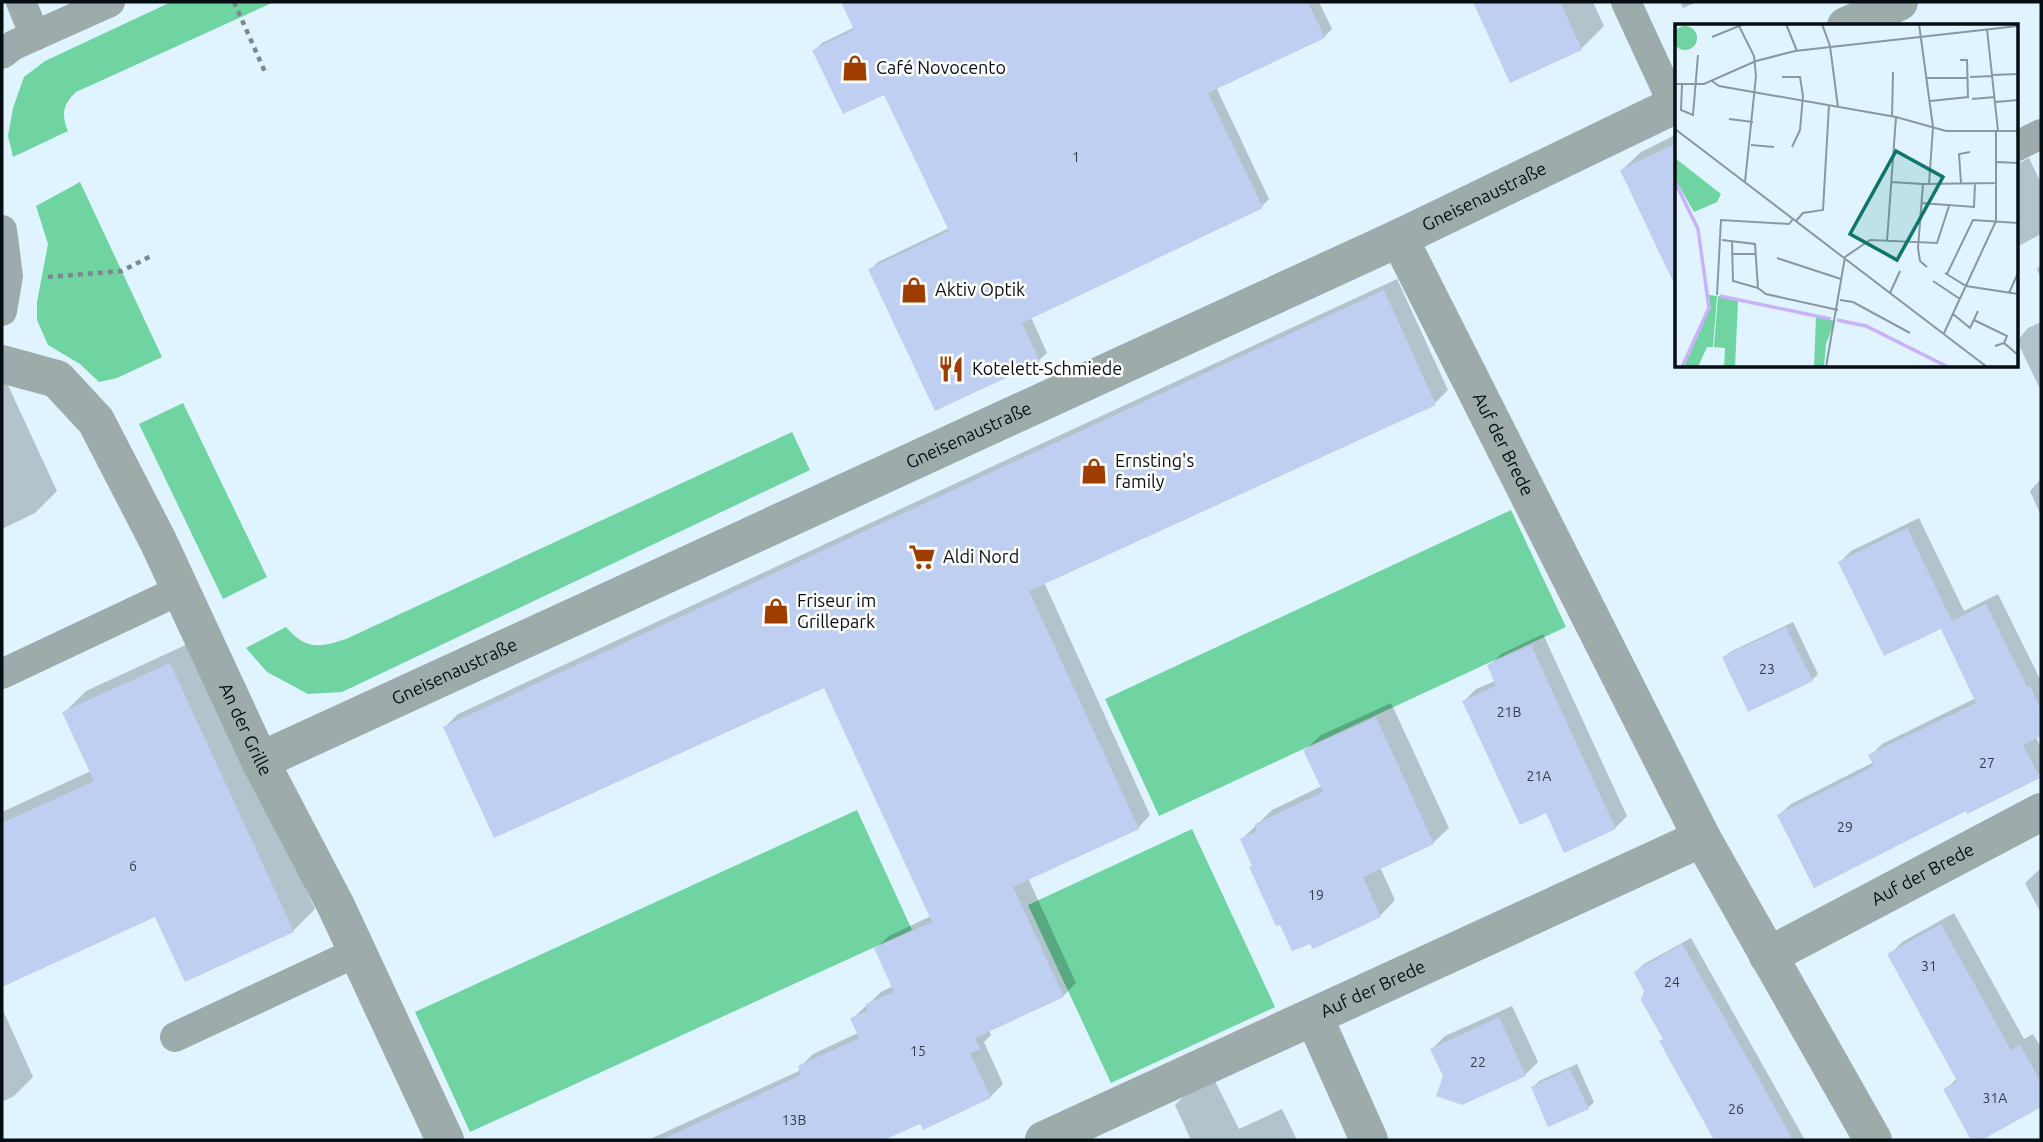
<svg xmlns="http://www.w3.org/2000/svg" width="2043" height="1142" font-family="Ubuntu,sans-serif">
  <style>
    .green { fill: #6fd4a2 }
    .shadow { fill: #0003 }
    .building { fill: #becff1 }
    .lines { fill: none; stroke-linecap: round; stroke-linejoin: round }
    .path { stroke: #7a8991; stroke-width: 4.5; stroke-dasharray: 5 5; stroke-linecap: butt }
    .service { stroke: #9eabab; stroke-width: 30 }
    .minor { stroke: #9eabab; stroke-width: 38 }
    .labels { text-anchor: middle; stroke-width: 5; stroke-linejoin: round; paint-order: stroke }
    .number-label { font-size: 14px; fill: #343e4a }
    .poi-label { font-size: 18px; fill: #060e13; stroke: #fff; text-anchor: start }
    .street-label { font-size: 18px; fill: #060e13; stroke: #fff }
    .inset-river { fill: none; stroke: #cab2fa; stroke-width: 3.5 }
    .inset-road { fill: none; stroke: #8898a0; stroke-width: 2 }
    .view { fill: #0f766e; fill-opacity: 0.15; stroke: #0f766e; stroke-width: 3.5 }
    .inset-edge { fill: none; stroke: #060e13; stroke-width: 3.5 }
  </style>
  <rect width="100%" height="100%" fill="#dff4fe"/>
  <path class="green" d="M171 2H274L76 92C63 104 61 114 68 131L13 157 8 136 13 108 24 77 45 61Z
    M80 182 162 357 117 378 99 382 80 364 48 345 37 320V302L48 244 36 206Z
    M183 403 267 577 223 599 139 424Z
    M792 432 810 470 342 692 308 694 267 672 246 648 286 627C306 650 319 648 346 639Z
    M1511 510 1566 627 1159 816 1105 699Z
    M857 810 912 930 470 1132 415 1012Z
    M1192 829 1275 1007 1111 1083 1028 905Z"/>
  <path class="shadow" d="M843 2H1319L1332 29 1324 37 1216 87 1269 199 1262 206 1031 317 1047 353 1039 360 871 269 878 262 949 228 885 93 814 51 822 43 855 27Z
    M1475 2H1593L1604 26 1581 49 1511 81Z
    M1680 2H1697L1683 8Z
    M1677 134V286L1622 170 1641 152Z
    M2029 158 2041 183V234L2017 247V164Z
    M2041 264V278L2037 269Z
    M1397 279 1448 390 1435 403 1044 582 1150 815 1138 828 1028 878 1076 983 1063 996 989 1030 991 1035 984 1042 1003 1084 990 1097 920 1122 898 1119 851 1140H648L801 1070 800 1067 813 1054 858 1033 852 1019 881 992 893 986 876 948 889 936 931 916 824 686 445 727 458 714Z
    M2041 322V391L2017 341 2028 328Z
    M6 381 57 491 35 513 2 529V383Z
    M2041 479V516L2030 491Z
    M1919 518 1964 611 1998 594 2039 677 2041 676V734L2036 737 2041 748V774L1967 809 1779 815 1791 804 1874 762 1870 756 1882 744 1976 698 1941 626 1840 562 1851 551Z
    M1793 622 1818 674 1812 680 1724 658 1730 652Z
    M1543 634 1627 816 1615 828 1547 811 1464 701 1476 689 1495 681 1489 666 1501 654Z
    M192 642 315 909 293 931 156 914 2 986V812L91 771 64 713 86 691Z
    M1391 703 1449 828 1433 843 1380 867 1395 900 1380 916 1254 865 1242 839 1272 810 1322 786 1305 750 1321 735Z
    M2041 868V913L2025 883Z
    M1954 913 2024 1039 2033 1034 2041 1047V1105L1979 1140H1973L1945 1090 1957 1078 1889 955 1902 942Z
    M1691 938 1805 1140H1716L1661 1041 1664 1038 1646 991 1636 972 1644 964Z
    M1512 1006 1538 1062 1525 1075 1445 1076 1432 1049 1445 1036Z
    M2 1008 33 1077 14 1096 2 1102Z
    M1577 1064 1594 1102 1588 1108 1533 1087 1539 1081Z
    M1215 1081 1239 1129 1282 1109 1297 1140H1191L1175 1105 1185 1095Z"/>
  <path class="building" d="M841 2H1308L1325 38 1208 93 1263 208 1022 323 1040 362 935 411 868 269 949 231 884 95 843 114 812 50 854 30Z
    M1473 2H1560L1582 50 1510 83Z
    M1677 143V290L1620 170Z
    M1384 290 1436 405 1029 591 1139 829 1013 887 1064 997 975 1038 980 1049 970 1053 991 1098 923 1130 920 1124 884 1140H661L801 1075 798 1066 859 1038 850 1018 867 1011 866 1004 894 992 874 948 932 922 824 688 494 838 443 727Z
    M1907 528 1952 621 1986 604 2027 687 2030 686 2041 709V736L2023 745 2040 778 1967 814 1966 811 1814 888 1777 815 1874 766 1868 755 1976 703 1941 629 1884 656 1838 562Z
    M1786 627 1813 681 1748 712 1722 657Z
    M1531 645 1616 829 1564 853 1546 813 1520 825 1462 701 1496 686 1487 665Z
    M170 663 294 932 185 982 155 917 2 987V823L94 781 62 712Z
    M1376 717 1434 844 1363 877 1381 917 1313 949 1310 944 1292 951 1280 925 1276 926 1249 867 1252 866 1240 839 1257 831 1255 824 1323 792 1303 750Z
    M1941 924 2011 1050 2020 1045 2041 1082V1107L1982 1140H1971L1943 1089 1957 1081 1887 954Z
    M1682 944 1753 1068 1793 1140H1714L1659 1041 1663 1039 1641 1000 1644 991 1634 972Z
    M1499 1017 1526 1076 1462 1105 1436 1096 1443 1076 1430 1049Z
    M1570 1069 1589 1109 1548 1127 1531 1087Z"/>
  <g class="lines">
    <path class="path" d="M234 2 265 72
      M48 277 122 271 151 256"/>
    <path class="service" d="M21 2 35 36
      M1626 2 1674 106
      M2 54 14 45 110 2
      M2017 146 2041 134
      M2 230 8 276 2 311
      M2 674 180 590
      M175 1037 357 952"/>
    <g class="minor">
      <path d="M1846 26 1899 2"/>
      <path id="s1" d="M1399 238 1702 838"/>
      <path id="s2" d="M2 364 57 379 96 421 158 541 260 761 336 906 445 1140"/>
      <path id="s3" d="M260 761 1399 238 1677 104"/>
      <path id="s4" d="M1768 956 2041 812"/>
      <path d="M1314 1017 1369 1140"/>
      <path id="s5" d="M1044 1140 1702 838 1873 1140"/>
    </g>
  </g>
  <defs>
    <g id="shop-bare" transform="scale(2.1)"><path d="M-5-2.5h2.3a2.7 3.5 0 0 1 5.4 0H5L5.5 6h-11ZM-1.5-2.5h3a1.5 2.3 0 0 0-3 0Z" fill="#9f3c00" stroke="#fff" stroke-width="2.5" paint-order="stroke"/></g>
    <g id="restaurant-bare" transform="scale(2.1)"><path d="M-5-6h1v4h1v-4h1v4h1v-4h1v5L-1.5 .5V6h-2V.5L-5-1ZM5-6V6H3V1.5H1.5Q1.5-4 5-6Z" fill="#9f3c00" stroke="#fff" stroke-width="2.5" paint-order="stroke"/></g>
    <g id="supermarket-bare" transform="scale(2.1)"><path d="M-6-5.5h2.5l.6 2H6L4.5 2H-2.5L-4.4-4H-6ZM-1.5 3.2a1.3 1.3 0 1 0 .1 0ZM3 3.2a1.3 1.3 0 1 0 .1 0Z" fill="#9f3c00" stroke="#fff" stroke-width="2.5" paint-order="stroke"/></g>
  </defs>
  <g fill-rule="evenodd">
    <use href="#shop-bare" x="855" y="68"/>
    <use href="#shop-bare" x="914" y="290"/>
    <use href="#restaurant-bare" x="951" y="369"/>
    <use href="#shop-bare" x="1094" y="471"/>
    <use href="#supermarket-bare" x="922" y="557"/>
    <use href="#shop-bare" x="776" y="611"/>
  </g>
  <g class="labels">
    <g class="number-label">
      <text x="1076" y="162">1</text>
      <text x="1767" y="674">23</text>
      <text x="1509" y="717">21B</text>
      <text x="1987" y="768">27</text>
      <text x="1539" y="781">21A</text>
      <text x="1845" y="832">29</text>
      <text x="133" y="871">6</text>
      <text x="1316" y="900">19</text>
      <text x="1929" y="971">31</text>
      <text x="1672" y="987">24</text>
      <text x="918" y="1056">15</text>
      <text x="1478" y="1067">22</text>
      <text x="1995" y="1103">31A</text>
      <text x="1736" y="1114">26</text>
      <text x="794" y="1125">13B</text>
    </g>
    <g class="poi-label">
      <text x="876" y="74">Café Novocento</text>
      <text x="935" y="296">Aktiv Optik</text>
      <text x="972" y="375">Kotelett-Schmiede</text>
      <text x="1115" y="467">Ernsting's<tspan x="1115" dy="21">family</tspan></text>
      <text x="943" y="563">Aldi Nord</text>
      <text x="797" y="607">Friseur im<tspan x="797" dy="21">Grillepark</tspan></text>
    </g>
    <g class="street-label">
      <text dy="6" stroke="none"><textPath href="#s3" startOffset="1348">Gneisenaustraße</textPath></text>
      <text dy="6" stroke="none"><textPath href="#s3" startOffset="780">Gneisenaustraße</textPath></text>
      <text dy="6" stroke="none"><textPath href="#s1" startOffset="231">Auf der Brede</textPath></text>
      <text dy="6" stroke="none"><textPath href="#s3" startOffset="214">Gneisenaustraße</textPath></text>
      <text dy="6" stroke="none"><textPath href="#s2" startOffset="457">An der Grille</textPath></text>
      <text dy="6" stroke="none"><textPath href="#s4" startOffset="175">Auf der Brede</textPath></text>
      <text dy="6" stroke="none"><textPath href="#s5" startOffset="362">Auf der Brede</textPath></text>
    </g>
  </g>
  <g transform="translate(1675 24)">
    <rect width="343" height="343" fill="#dff4fe"/>
    <path d="M-2 14a12 12 0 1 1 24 0a12 12 0 1 1-24 0ZM0 134 46 170 42 178 19 188 0 155ZM34 271 42 272 38 323H32L23 343H9L35 284ZM43 272 63 277 60 343H49L50 324 39 323ZM141 293 160 297 151 320 149 343H139Z" fill="#6fd4a2"/>
    <path class="inset-river" d="M0 158 23 205 34 284 7 343M45 272 156 295M162 296 191 302 273 343"/>
    <path class="inset-road" d="M63 0 79 32 81 52 70 158M111 0 122 27M147 0 155 22 163 83M244 0 258 103 254 160M312 5 323 107M37 13 69 0M317 51 343 50M107 53H125L128 72 125 106 117 123M295 53 318 52M252 54H292M37 57 44 62 221 93 271 107H343M0 60H29L81 37 120 27 343 2M7 60 6 86 18 91 23 31M297 75 320 73M255 77 293 73 292 36H285M321 78 343 76M217 93 218 48M54 95 78 98M0 105 312 343M76 121 99 123M322 138 343 139M216 158 248 160M286 159 284 130 295 128M246 179 299 183 300 159M121 197 128 189 148 186 154 81M47 216 80 220 83 264 91 270 163 286M57 217 58 257 83 264M212 217 221 93M57 230H80M102 234 166 255M252 243 245 237 243 224 248 160 322 159M270 249 291 262 343 270M272 250 298 196 343 199M258 257 285 275M215 269 225 247M334 269 343 249M42 271 46 196 114 200 118 195M165 276 178 278 235 309M278 290 295 304 303 287M299 296 332 312 329 319M269 309 321 197V107M320 322 329 319 343 331M151 343 170 233 195 216 262 219 274 182"/>
    <path class="view" d="M221 127 268 153 222 236 175 210Z"/>
    <rect width="343" height="343" class="inset-edge"/>
  </g>
  <rect width="2043" height="1142" fill="none" stroke="#060e13" stroke-width="7"/>
</svg>
